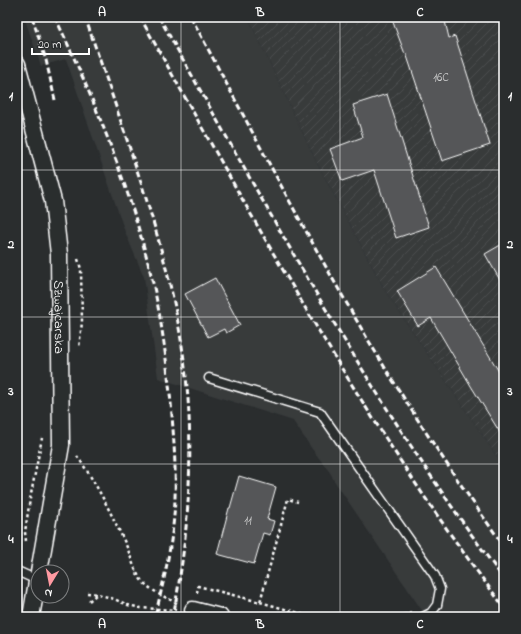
<svg xmlns="http://www.w3.org/2000/svg" width="521" height="634" font-family="'Indie Flower',sans-serif">
  <style>
    .built { fill: #373a3b }
    .industrial { fill: url(#industrial-furrows) }
    .building { fill: #555758; stroke: #fff }
    .lines { fill: none; stroke-linecap: round; stroke-linejoin: round }
    .service-casing { stroke: #fff; stroke-width: 11 }
    .minor-casing { stroke: #fff; stroke-width: 19 }
    .path { stroke: #fff; stroke-width: 2.5; stroke-dasharray: 3 3; stroke-linecap: butt }
    .service { stroke: #2a2d2e; stroke-width: 8 }
    .minor { stroke: #2a2d2e; stroke-width: 16 }
    .rail { stroke: #fff; stroke-width: 3; stroke-dasharray: 6 3; stroke-linecap: butt }
    .grid { fill: none; stroke: #fff; stroke-width: 1; stroke-opacity: 0.55 }
    .labels { text-anchor: middle; stroke-width: 4; stroke-linejoin: round; paint-order: stroke }
    .number-label { font-size: 12px; fill: #d4d5d5 }
    .street-label { font-size: 14px; fill: #fff; stroke: #2a2d2e }
    .neatline { fill: none; stroke: #fff; stroke-width: 1.5 }
    .grid-label { font-size: 13px; text-anchor: middle; font-weight: bold; fill: #fff }
  </style>
  <defs>
    <pattern id="industrial-furrows" width="10" height="10" patternUnits="userSpaceOnUse"><rect width="10" height="10" fill="#373a3b"/><path d="M-1 1l2-2M0 10L10 0M9 11l2-2" fill="none" stroke="#4b4e4f"/></pattern>
  </defs>
  <rect width="100%" height="100%" fill="#2a2d2e"/>
  <filter id="ink" filterUnits="userSpaceOnUse"><feTurbulence type="fractalNoise" baseFrequency=".025" numOctaves="2"/><feDisplacementMap in="SourceGraphic" scale="8" xChannelSelector="R" yChannelSelector="G"/><feConvolveMatrix kernelMatrix="1 2 1 2 8 2 1 2 1" color-interpolation-filters="sRGB"/></filter>
  <g filter="url(#ink)">
    <path class="built" d="M24 17H248L316 161 386 292 504 467V617H429L421 609 333 479 331 474 312 449 293 421 158 378 144 277 125 232 66 59 41 66Z"/>
    <path class="industrial" d="M248 17H504V467L386 292 316 161Z"/>
    <path class="building" d="M391 17H444L449 38 455 36 490 145 442 161 406 53 405 54Z
      M387 94 429 227 396 238 374 170 342 181 330 149 363 137 353 105Z
      M504 243V287L485 254Z
      M436 267 504 380V439L471 386 431 318 418 326 397 291Z
      M215 278 240 325 226 333 224 329 208 337 185 294Z
      M239 476 276 487 267 519 274 521 270 535 263 533 254 564 217 554 229 508H230Z"/>
    <g class="lines">
      <g class="service-casing">
        <path id="service" d="M209 378 320 412 435 576 440 589 437 605 431 613 423 617
          M17 571 37 580"/>
      </g>
      <g class="minor-casing">
        <g id="minor">
          <path id="s1" d="M17 64 53 201 59 254 61 445 39 572"/>
          <path d="M193 610 220 617"/>
          <path d="M31 617 38 576"/>
        </g>
      </g>
      <path class="path" d="M78 259 81 269 82 322 79 348
        M77 456C97 484 111 513 126 545 131 556 134 571 142 581 154 593 164 596 178 604
        M26 541 25 532 30 499 42 438
        M87 593 98 594 114 599 128 605 141 608 176 610
        M197 593 198 586 260 602 288 499 298 502
        M89 601 97 594
        M260 602 299 613 307 617
        M398 617 411 613"/>
      <use href="#service" class="service"/>
      <use href="#minor" class="minor"/>
      <path class="rail" d="M32 17 46 60 55 100
        M55 17C97 105 134 197 155 292 163 329 167 366 171 403 174 440 177 479 174 516 171 550 163 584 155 617
        M85 17C101 63 117 109 132 155 153 218 172 281 182 346 196 436 190 528 173 617
        M140 17C253 218 363 423 504 607
        M159 17C267 208 372 403 504 579
        M191 17C252 131 312 247 379 358 418 422 460 485 504 546"/>
    </g>
  </g>
  <path class="grid" d="M181 17V617M340 17V617M17 170H504M17 317H504M17 464H504"/>
  <g class="labels">
    <g class="number-label">
      <text x="441" y="81">16C</text>
      <text x="248" y="524">11</text>
    </g>
    <g class="street-label">
      <text dy="5" stroke="none"><textPath href="#s1" startOffset="258">Szwajcarska</textPath></text>
    </g>
  </g>
  <rect width="521" height="634" fill="none" stroke="#2a2d2e" stroke-width="44"/>
  <g transform="translate(50 584) rotate(190)"><circle r="19" fill="#2a2d2e" stroke="#7f8182"/>
  <path d="M0-3L7 15L0 10L-7 15Z" fill="#ff9aa2"/>
  <text y="-6" font-size="11" font-weight="bold" text-anchor="middle" fill="#ffffff">N</text>
  </g>
  <path d="M32 48v6h57v-6" fill="none" stroke="#ffffff" stroke-width="2"/>
  <text x="38" y="48" font-size="12" fill="#ffffff" stroke="#2a2d2e" stroke-width="3" paint-order="stroke">20 m</text>
  <rect x="22" y="22" width="477" height="590" class="neatline"/>
  <g class="grid-label">
    <text x="102" y="16">A</text>
    <text x="260" y="16">B</text>
    <text x="420" y="16">C</text>
    <text x="11" y="100">1</text>
    <text x="510" y="100">1</text>
    <text x="11" y="248">2</text>
    <text x="510" y="248">2</text>
    <text x="11" y="395">3</text>
    <text x="510" y="395">3</text>
    <text x="11" y="543">4</text>
    <text x="510" y="543">4</text>
    <text x="102" y="628">A</text>
    <text x="260" y="628">B</text>
    <text x="420" y="628">C</text>
  </g>
</svg>
